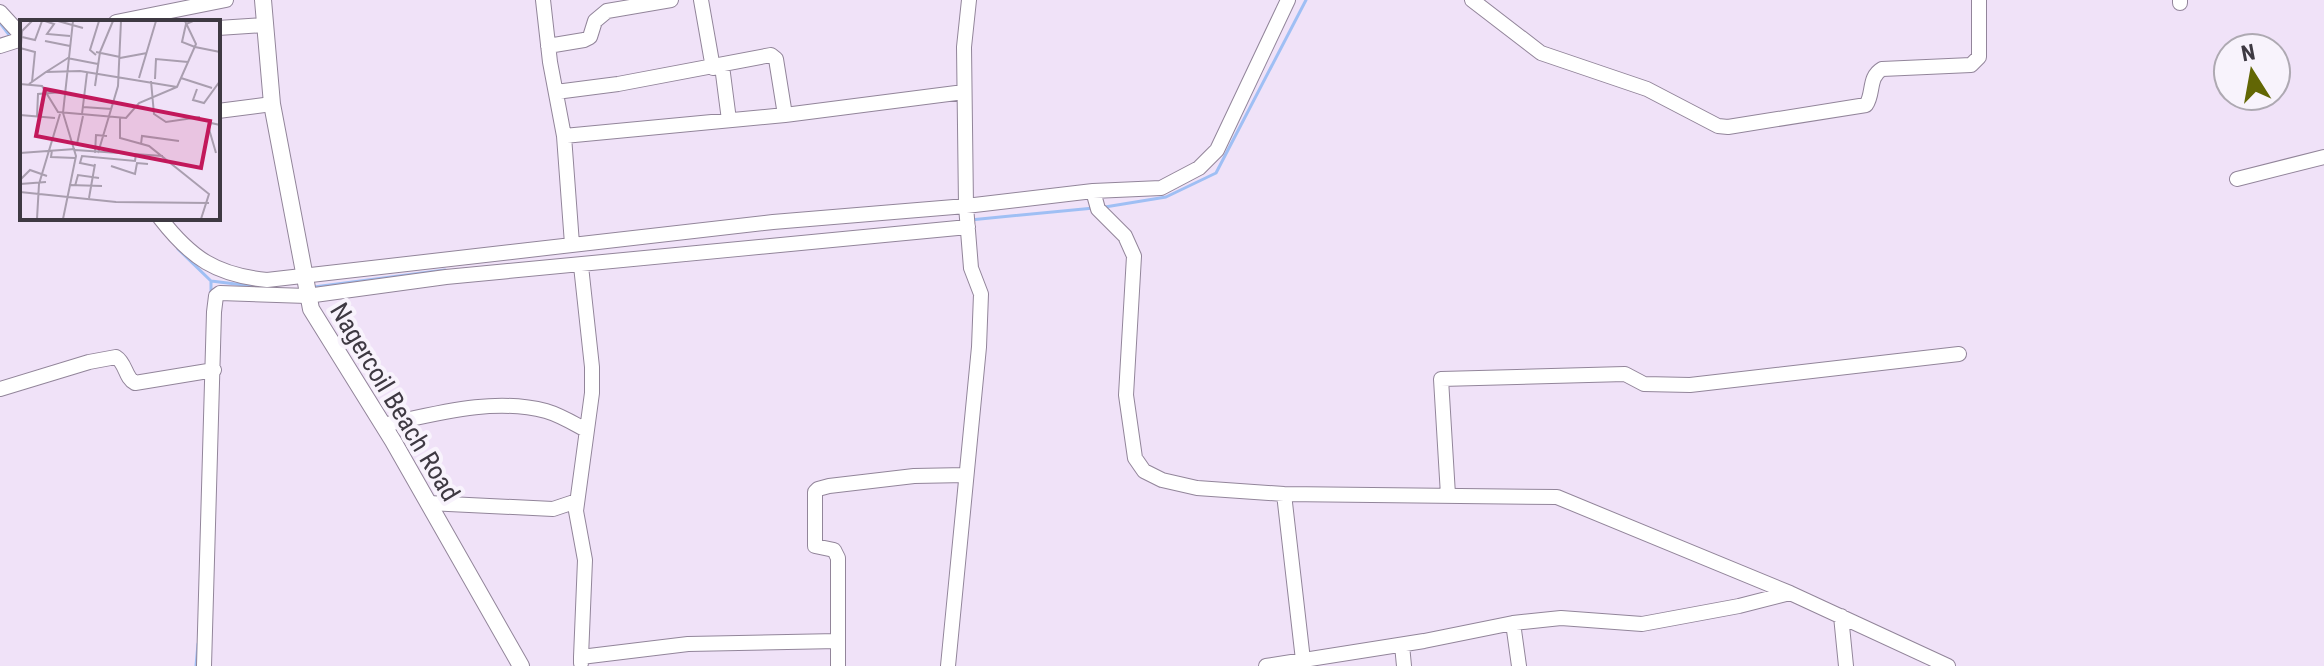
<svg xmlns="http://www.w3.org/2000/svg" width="2324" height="666" font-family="'Roboto Condensed',sans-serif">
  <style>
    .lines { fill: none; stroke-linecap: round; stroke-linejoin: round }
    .stream { stroke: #9fbff4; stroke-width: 3 }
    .minor-casing { stroke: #92859a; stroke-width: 16 }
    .major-casing { stroke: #92859a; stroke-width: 18 }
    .minor { stroke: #fff; stroke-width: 14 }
    .major { stroke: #fff; stroke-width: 16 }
    .labels { text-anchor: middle; stroke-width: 8; stroke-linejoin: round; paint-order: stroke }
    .street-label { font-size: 26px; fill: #3e3942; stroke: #f8f3fc }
    .inset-road { fill: none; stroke: #a99eaf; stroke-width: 2 }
    .view { fill: #c2185b; fill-opacity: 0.15; stroke: #c2185b; stroke-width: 4 }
    .inset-edge { fill: none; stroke: #3e3942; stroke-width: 4 }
  </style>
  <rect width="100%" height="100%" fill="#f0e2f8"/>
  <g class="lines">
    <path class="stream" d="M0 23 10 36
      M1105 207 1166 197 1216 173 1306 0
      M970 220 1094 208
      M178 249 211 281 268 288
      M314 287 445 270
      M211 293V281
      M196 666 198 644"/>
    <g class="minor-casing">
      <path id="minor" d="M543 0 550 62 564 136 572 244
        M701 0 713 68
        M1472 0 1541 53 1647 89 1718 126 1728 127 1866 105C1874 94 1868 77 1882 69L1971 65 1979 57V0
        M2180 0V3
        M0 12 22 36
        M116 22 226 0
        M218 28 265 25
        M0 46 22 39
        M548 46 584 40 590 37 595 21 607 11 671 0
        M722 66 729 120
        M556 92 618 84 771 55 776 59 785 115
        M218 111 272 104
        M564 136 785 115 964 92
        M2237 179 2324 157
        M1093 191 1098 209 1125 236 1134 256 1126 395 1135 458 1144 471 1162 480 1197 488 1284 494 1557 497 1790 593 1948 666
        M160 218C191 258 216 275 267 280L773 222 966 206 1093 191 1161 188 1199 168 1217 150 1288 0
        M581 266 592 367V393L576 511 585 560 581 657
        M0 389 89 362 116 357C126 363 125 378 135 383L214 370
        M383 425C435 414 493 397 546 411 560 415 573 423 586 430
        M1284 494 1303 660
        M1448 495 1441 379 1625 374 1644 384 1690 385 1959 354
        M428 503 553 509 577 501
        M1841 616 1846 666
        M1513 623 1519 666
        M1402 645 1404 666
        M581 663V657L688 644 838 641
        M204 666 214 312 216 296 220 293 307 296 446 277 968 227
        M838 666V558L834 550 815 546V492L818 489 829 486 914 476 966 475
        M948 666 979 347 981 294 971 268 966 206 964 47 969 0
        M1266 666 1424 641 1513 623 1561 618 1642 624 1739 606 1790 593"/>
    </g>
    <g class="major-casing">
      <path id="major" d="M263 0 272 104 311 309 393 441 521 666"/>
    </g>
    <use href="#minor" class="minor"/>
    <use href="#major" class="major"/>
  </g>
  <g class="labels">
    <g class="street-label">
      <text transform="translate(395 402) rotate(59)" y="9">Nagercoil Beach Road</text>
    </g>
  </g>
  <g transform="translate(20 20)">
    <rect width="200" height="200" fill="#f0e2f8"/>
    <path class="inset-road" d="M25 1 34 4 27 14 50 16M38 1 63 8M173 1 166 4 162 22 175 27M2 17 15 20 22 1M25 21 50 26M175 27 200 32M0 28 15 32 12 62M76 32 100 37M76 35 70 30 79 1M47 38 78 44M100 38 127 33M0 39 2 11 12 1M26 52 48 38M119 58 136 1M161 58 192 68M135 59 136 39 168 42M131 61 134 94 146 102 180 97M0 64 22 66 38 92 106 98 119 83 157 67 176 24 165 1M9 64 26 52 60 51 157 67M75 66 80 32 93 1M177 69 173 80 184 83 200 61M63 87 92 89M62 94 67 53M0 95 35 98M17 97 18 74 44 72M100 98V118L129 126 189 174 181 199M57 124 63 96M121 124 122 116 159 121M32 130 31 137 55 138M55 130 143 136M0 133 55 129M75 133 76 115 87 116M78 133 98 66 101 1M196 133 189 109 191 103 200 105M75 146 60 143 62 136 115 141 116 134M91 146 115 154 117 143 128 144M0 160 10 150 27 156M0 164 26 162M49 165 82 166M55 166 58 155 79 158M0 172 96 182 189 183M69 178 75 144M17 199 19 164 40 94M43 199 56 136 43 93 53 1"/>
    <path class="view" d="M25 69 190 101 181 148 16 116Z"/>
    <rect width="200" height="200" class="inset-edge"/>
  </g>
  <g transform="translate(2252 72) rotate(349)"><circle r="38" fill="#f8f3fc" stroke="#aea9b2" stroke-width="2"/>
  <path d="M0-6L14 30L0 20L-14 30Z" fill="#626604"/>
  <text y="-12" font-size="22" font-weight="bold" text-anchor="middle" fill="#3e3942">N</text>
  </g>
</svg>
